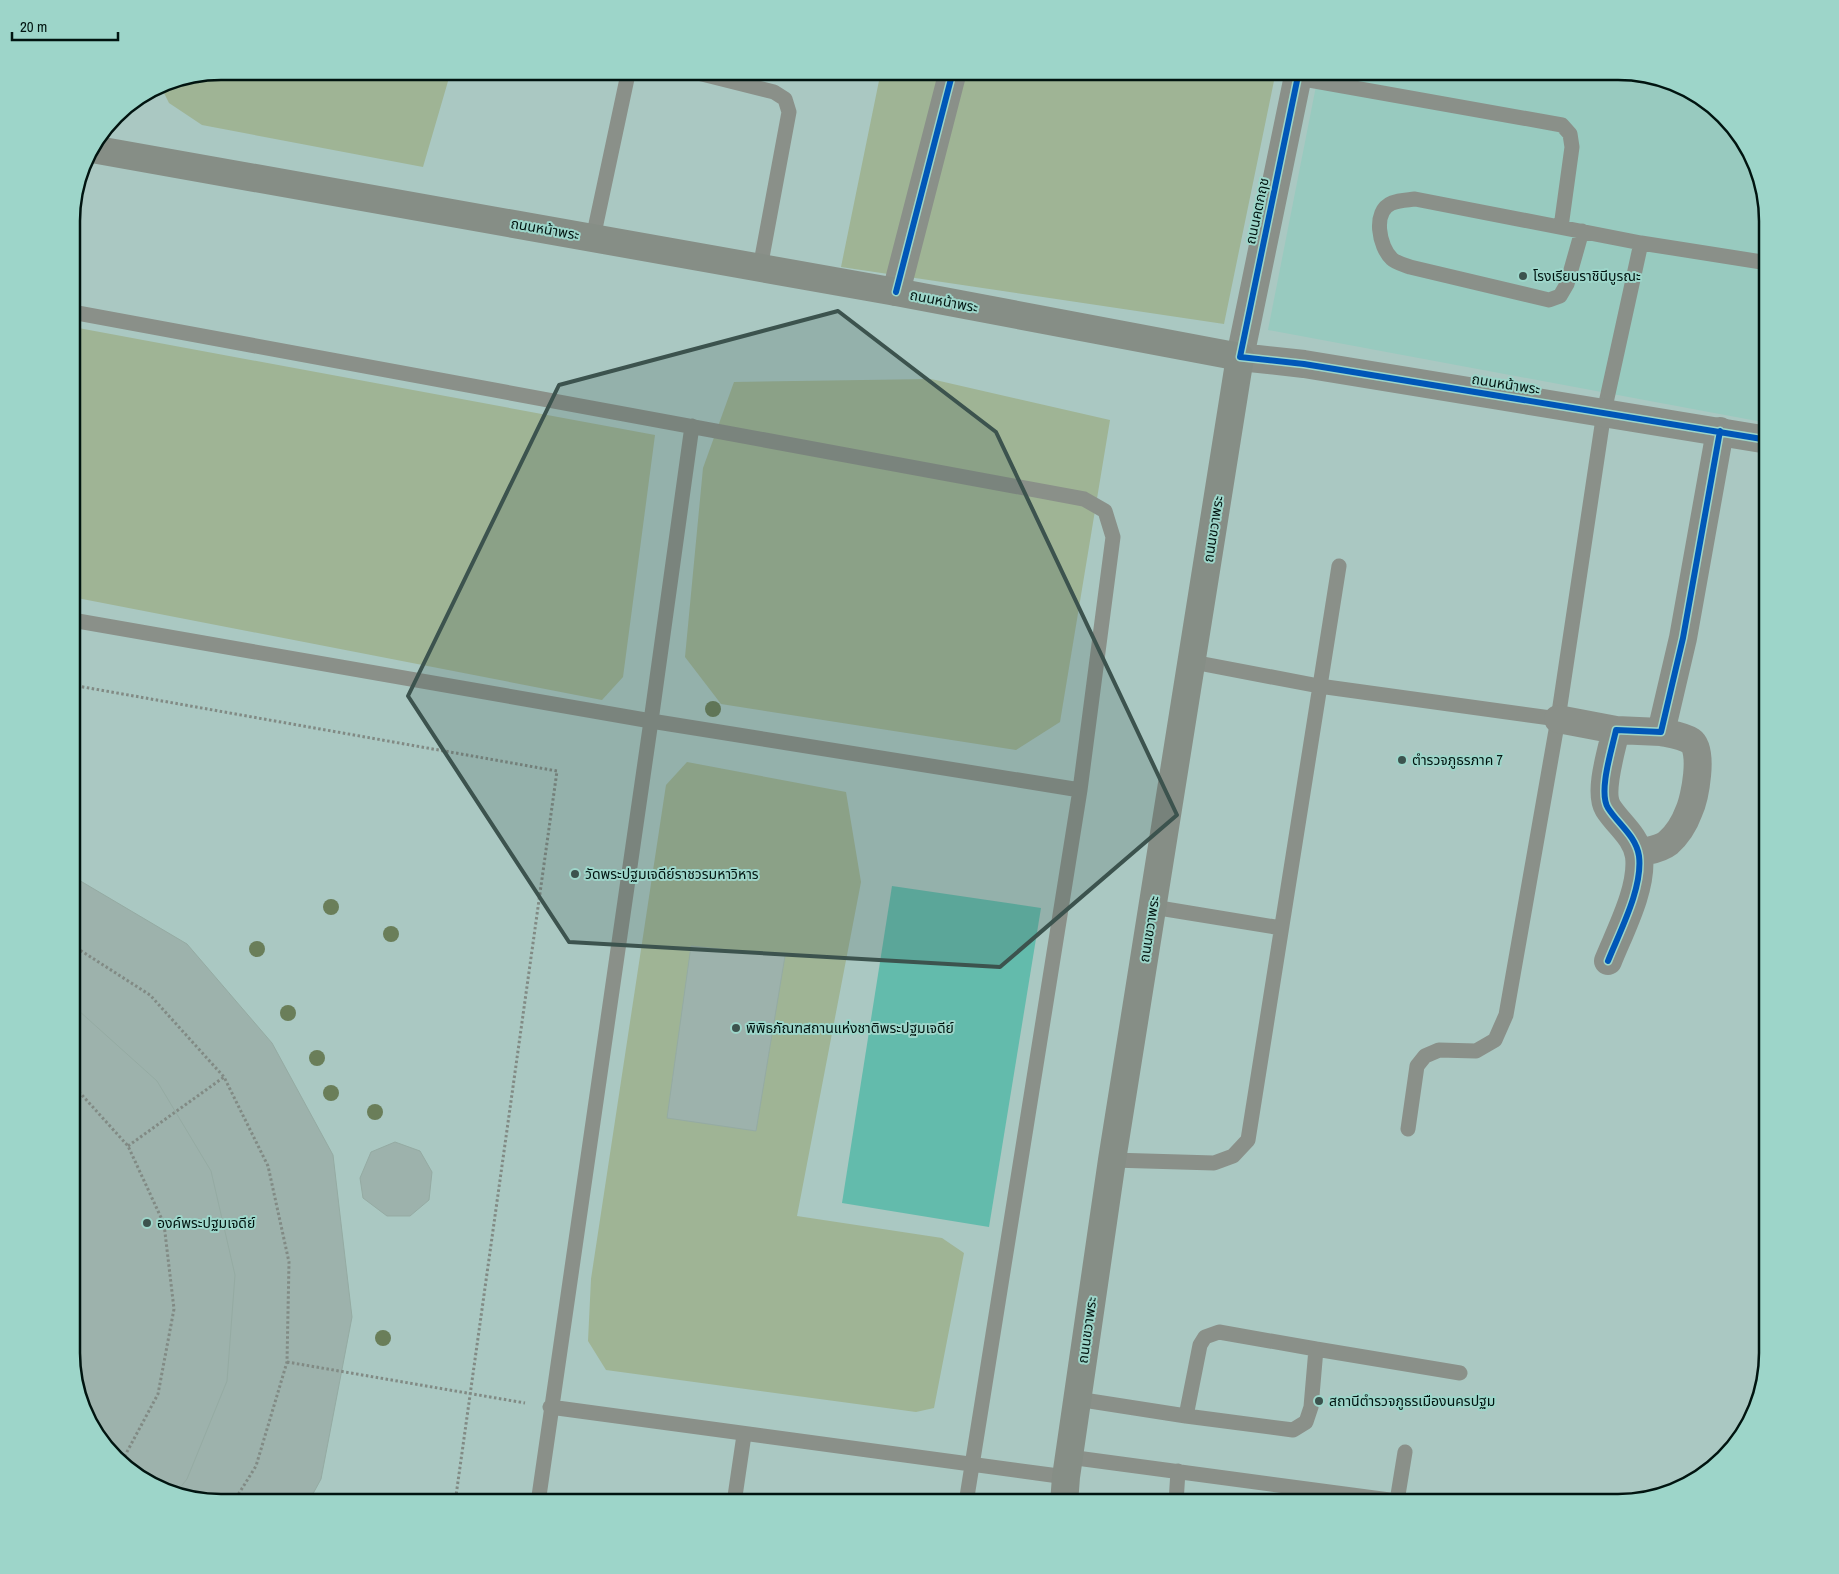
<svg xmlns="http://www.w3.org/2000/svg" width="1839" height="1574" font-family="'Archivo Narrow','Noto Sans Thai',sans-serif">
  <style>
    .built { fill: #98cabf }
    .green { fill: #9fb495 }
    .water { fill: #63bbac }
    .building { fill: #9db2ac; stroke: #95aba3 }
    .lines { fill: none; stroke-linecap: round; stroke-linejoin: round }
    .path { stroke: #818a84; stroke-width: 3; stroke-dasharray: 2.5 2.5; stroke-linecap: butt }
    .service { stroke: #8a9089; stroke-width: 15 }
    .minor { stroke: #8a9089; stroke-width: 28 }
    .tertiary { stroke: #8a9089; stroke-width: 28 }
    .secondary { stroke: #868e86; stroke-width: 28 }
    .cycleway-casing { stroke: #9dd5c9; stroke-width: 9 }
    .cycleway { stroke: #0057b8; stroke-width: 6 }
    .tree { fill: #6a7e59 }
    .marked { fill: #3c534e; fill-opacity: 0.2; stroke: #3c534e; stroke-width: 4; stroke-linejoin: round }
    .poi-dot { fill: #3c534e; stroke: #9dd5c9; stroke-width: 2 }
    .labels { text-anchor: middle; stroke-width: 4; stroke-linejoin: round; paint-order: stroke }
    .street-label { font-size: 14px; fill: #011410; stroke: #9dd5c9 }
    .poi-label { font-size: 14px; fill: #011410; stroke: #9dd5c9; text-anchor: start }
    .rim { fill: none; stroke: #011410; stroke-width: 2.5 }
  </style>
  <rect width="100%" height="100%" fill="#aac8c2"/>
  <path class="built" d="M1319 71H1618L1675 83 1717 109 1756 164 1768 221V423L1268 330Z"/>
  <path class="green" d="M221 71H451L423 167 202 125 169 103 160 85 164 83Z
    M881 71H1276L1224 324 841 267Z
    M73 327 655 435 623 677 602 700 72 597V334Z
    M931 379 1110 420 1060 722 1016 750 721 704 685 657 703 468 734 382Z
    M687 762 846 792 861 882 797 1216 942 1238 964 1253 934 1408 916 1412 606 1370 588 1341 591 1279 666 785Z"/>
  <path class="water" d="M892 886 1041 908 989 1227 842 1203Z"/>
  <path class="building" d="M72 876 187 944 272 1043 333 1155 352 1317 321 1479 308 1503H221L164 1491 122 1465 87 1419 72 1362Z
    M691 946 785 956 756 1131 667 1118Z
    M72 1007 78 1010 157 1081 211 1171 235 1275 227 1381 187 1479 175 1494 164 1491 122 1465 87 1419 72 1362Z
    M395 1142 420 1151 432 1172 429 1200 410 1216H387L363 1198 360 1178 371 1152Z"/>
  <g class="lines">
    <path class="path" d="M72 685 557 771 455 1503
      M72 945 150 995 224 1077 268 1166 289 1262 287 1362 256 1466 233 1503
      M72 1084 128 1146 164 1224 174 1309 158 1394 121 1463
      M128 1146 224 1077
      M287 1362 525 1403"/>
    <path class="service" d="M690 71 774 92 785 99 789 112 760 268
      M1298 78 1562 125 1570 134 1572 147 1561 227
      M593 238 628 74 631 71
      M1641 243 1768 263
      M72 312 1084 499 1105 511 1113 537 1080 790 966 1503
      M72 620 651 721 1080 790
      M1193 662 1319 686 1558 719 1604 412 1641 243 1415 199C1408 200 1399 200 1392 203 1372 211 1379 247 1392 259 1396 263 1405 265 1410 267L1549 300 1560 296 1567 284 1582 231
      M1153 907 1281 928
      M1408 1129 1417 1066 1425 1056 1439 1050 1476 1051 1495 1040 1506 1015 1558 719
      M1112 1160 1214 1163 1233 1156 1248 1140 1339 566
      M1077 1399 1186 1416 1293 1430 1306 1422 1311 1407 1316 1349 1460 1373
      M550 1407 1066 1477
      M1186 1416 1200 1345 1205 1337 1219 1332 1316 1349
      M1069 1457 1397 1501V1503
      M1397 1501 1405 1452
      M538 1503 651 721 692 426
      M734 1503 744 1435
      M1176 1503 1178 1471"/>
    <path class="minor" d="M896 292 953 71
      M1558 719 1616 730
      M1639 853C1649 850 1659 850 1668 843 1677 835 1685 822 1689 811 1695 798 1704 750 1691 741 1684 736 1670 734 1661 732
      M1608 961C1620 931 1643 888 1639 856 1636 836 1618 824 1608 808 1598 792 1612 749 1616 730L1661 732 1683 638 1720 431"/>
    <path class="tertiary" d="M1299 71 1240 357 1304 364 1768 440"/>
    <path class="secondary" d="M92 149 896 292 1240 357 1112 1160 1066 1477 1064 1503"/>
    <g class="cycleway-casing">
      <path id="cycleway" d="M1299 71 1240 357 1304 364 1768 440
        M896 292 953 71
        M1608 961C1620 931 1643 888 1639 856 1636 836 1618 824 1608 808 1598 792 1612 749 1616 730L1661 732 1683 638 1720 431"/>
    </g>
    <use href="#cycleway" class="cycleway"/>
  </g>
  <g class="tree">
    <circle cx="713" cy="709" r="8"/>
    <circle cx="331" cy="907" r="8"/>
    <circle cx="391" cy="934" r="8"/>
    <circle cx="257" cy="949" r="8"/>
    <circle cx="288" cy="1013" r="8"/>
    <circle cx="317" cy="1058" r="8"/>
    <circle cx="331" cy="1093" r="8"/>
    <circle cx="375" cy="1112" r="8"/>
    <circle cx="383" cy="1338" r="8"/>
  </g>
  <path class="marked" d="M838 311 996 432 1177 815 1000 967 569 942 408 696 559 385Z"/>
  <g class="poi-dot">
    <circle cx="1523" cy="276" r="5"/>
    <circle cx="1402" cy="760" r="5"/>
    <circle cx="575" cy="874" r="5"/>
    <circle cx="736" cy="1028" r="5"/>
    <circle cx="147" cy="1223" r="5"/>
    <circle cx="1319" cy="1401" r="5"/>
  </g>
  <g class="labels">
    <g class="street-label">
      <text transform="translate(1257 211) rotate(-78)" y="5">ถนนคตกฤช</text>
      <text transform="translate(545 229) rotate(10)" y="5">ถนนหน้าพระ</text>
      <text transform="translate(944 301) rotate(11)" y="5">ถนนหน้าพระ</text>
      <text transform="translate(1506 384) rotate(9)" y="5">ถนนหน้าพระ</text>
      <text transform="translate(1213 529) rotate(-81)" y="5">ถนนขวาพระ</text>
      <text transform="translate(1149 929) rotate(-81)" y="5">ถนนขวาพระ</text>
      <text transform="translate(1087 1330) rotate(-82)" y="5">ถนนขวาพระ</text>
    </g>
    <g class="poi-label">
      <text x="1533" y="281">โรงเรียนราชินีบูรณะ</text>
      <text x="1412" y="765">ตำรวจภูธรภาค 7</text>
      <text x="585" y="879">วัดพระปฐมเจดีย์ราชวรมหาวิหาร</text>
      <text x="746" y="1033">พิพิธภัณฑสถานแห่งชาติพระปฐมเจดีย์</text>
      <text x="157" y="1228">องค์พระปฐมเจดีย์</text>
      <text x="1329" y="1406">สถานีตำรวจภูธรเมืองนครปฐม</text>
    </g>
  </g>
  <path d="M0 0H1839V1574H0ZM221 80H1618A141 141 0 0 1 1759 221V1353A141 141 0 0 1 1618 1494H221A141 141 0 0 1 80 1353V221A141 141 0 0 1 221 80Z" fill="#9dd5c9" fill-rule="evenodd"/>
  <path class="rim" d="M221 80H1618A141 141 0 0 1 1759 221V1353A141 141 0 0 1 1618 1494H221A141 141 0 0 1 80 1353V221A141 141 0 0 1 221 80Z"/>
  <path d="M12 32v8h106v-8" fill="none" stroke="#011410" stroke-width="2.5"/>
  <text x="20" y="32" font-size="15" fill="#011410" stroke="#9dd5c9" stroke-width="4" paint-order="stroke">20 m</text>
</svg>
